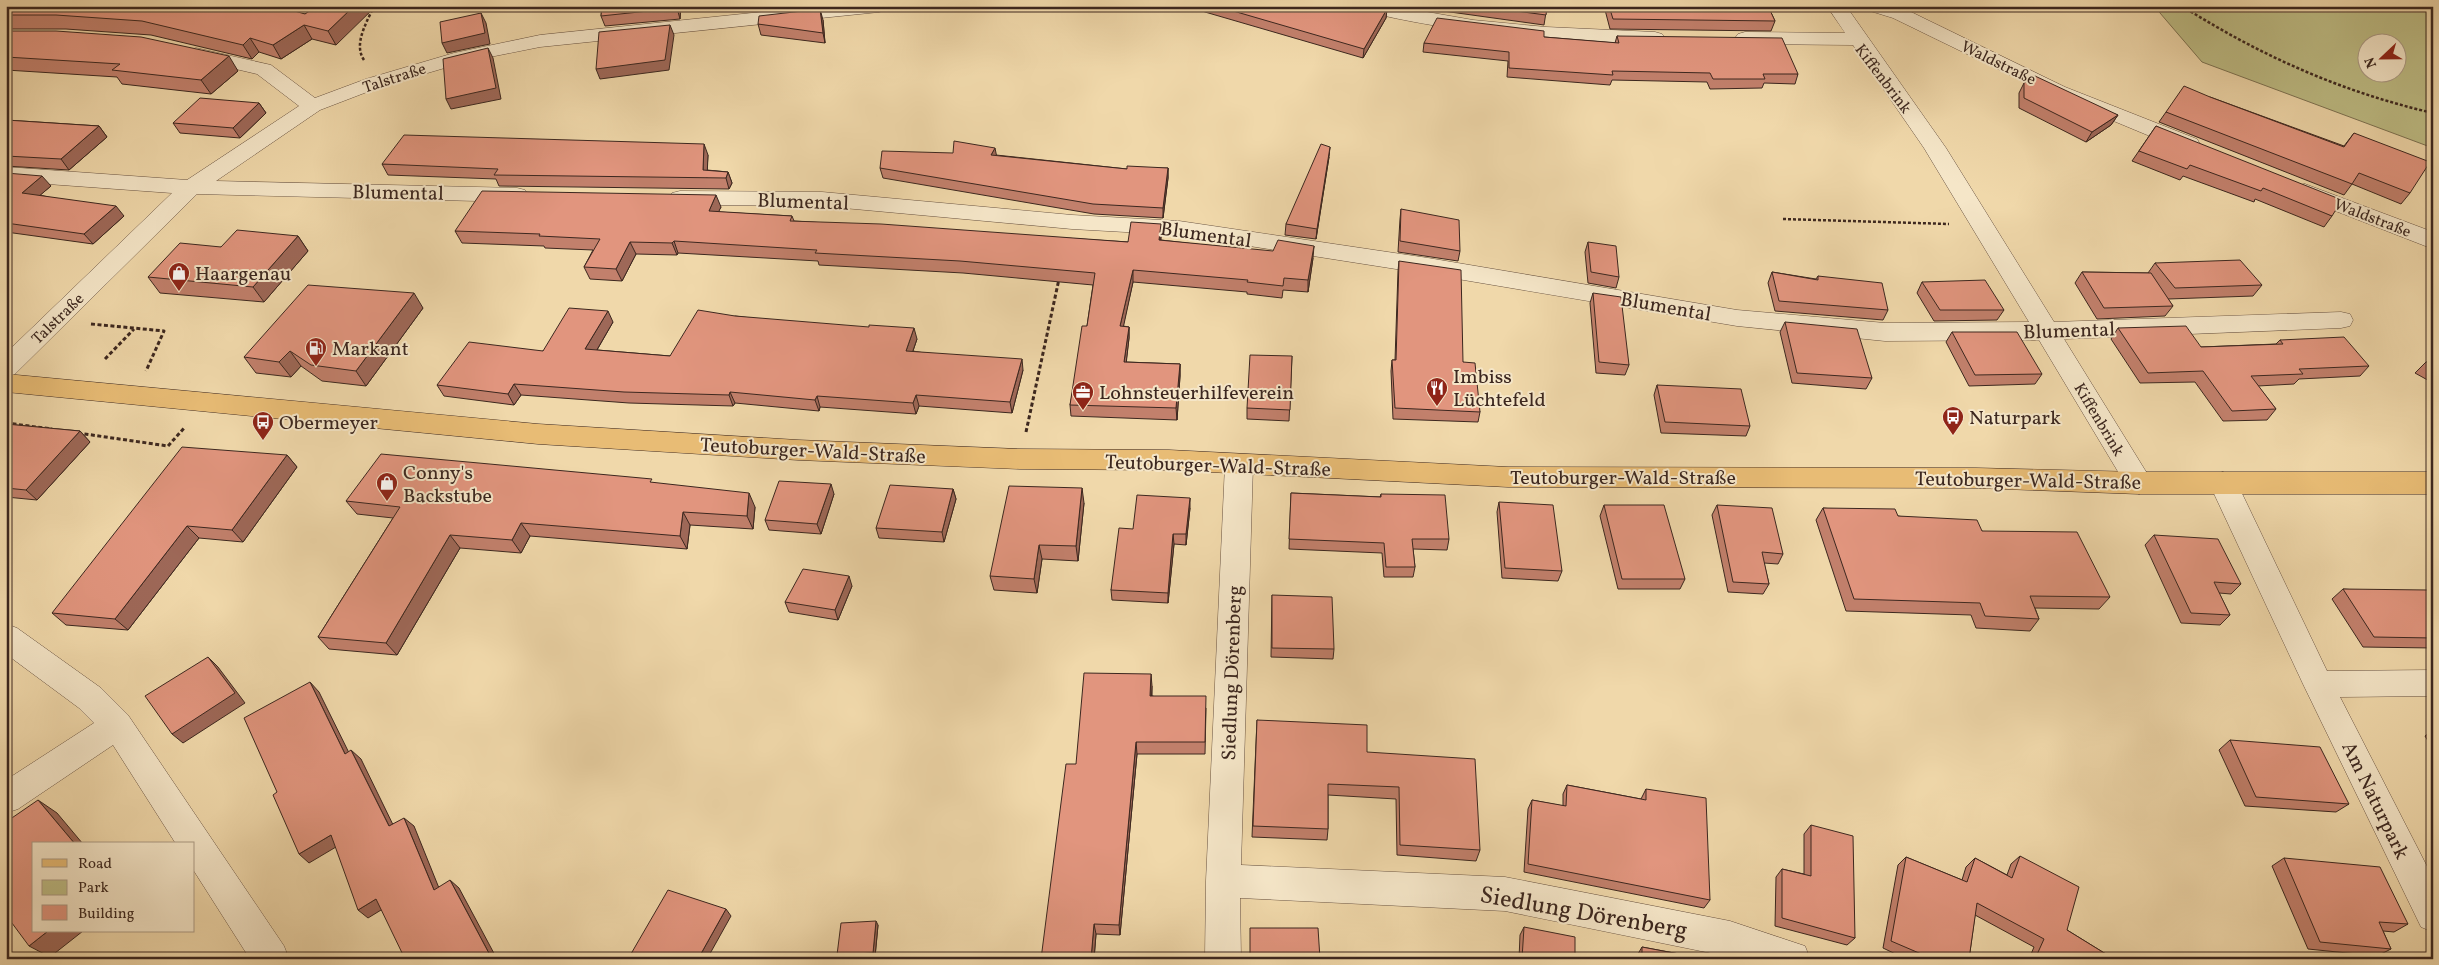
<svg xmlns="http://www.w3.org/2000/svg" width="2439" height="965" font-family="Vollkorn,serif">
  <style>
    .green { fill: #bebd85; stroke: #7d7252; fill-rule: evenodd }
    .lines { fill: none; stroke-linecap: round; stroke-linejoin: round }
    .minor-casing { stroke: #695342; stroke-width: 1 }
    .primary-casing { stroke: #3c271f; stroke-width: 1 }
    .path-far1 { stroke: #3c271f; stroke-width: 2.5; stroke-dasharray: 3 2; stroke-linecap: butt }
    .path { stroke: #3c271f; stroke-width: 3; stroke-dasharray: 4 2.5; stroke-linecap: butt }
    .minor { fill: #f5e6c8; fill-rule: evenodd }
    .primary { fill: #e8bc75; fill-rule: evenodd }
    .wall { fill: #c2806c; stroke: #3c271f }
    .shaded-wall { fill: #9e6858; stroke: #3c271f }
    .building { fill: #e1957e; stroke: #3c271f }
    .labels { text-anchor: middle; stroke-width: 4; stroke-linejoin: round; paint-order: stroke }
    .far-street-label { font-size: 16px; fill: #3c271f; stroke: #f5e6c8 }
    .street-label { font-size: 20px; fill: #3c271f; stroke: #f5e6c8 }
    .poi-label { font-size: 20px; fill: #3c271f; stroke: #f5e6c8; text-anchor: start }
    .near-street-label { font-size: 24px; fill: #3c271f; stroke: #f5e6c8 }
  </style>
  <rect width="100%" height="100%" fill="#f0d8aa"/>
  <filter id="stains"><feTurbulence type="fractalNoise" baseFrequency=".004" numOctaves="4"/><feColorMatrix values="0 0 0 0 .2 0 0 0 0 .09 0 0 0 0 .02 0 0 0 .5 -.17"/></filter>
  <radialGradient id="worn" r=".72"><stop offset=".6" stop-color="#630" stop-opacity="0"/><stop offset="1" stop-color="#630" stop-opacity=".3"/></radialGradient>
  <path class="green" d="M2154 6H2433V148L2202 62ZM2366 42H2396V72H2366Z"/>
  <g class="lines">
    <g class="minor-casing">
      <path id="minor" d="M820 6H888L886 10 879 12 540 47 465 62 380 87 320 110 216 181 517 188 525 190 528 195 525 200 517 202 197 194 15 374 6 377V353L172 193 6 181V167L187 180 299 106 257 74 189 58 186 54 189 50 196 48 271 65 315 98 366 79 454 53 540 35Z
        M1357 6H1393L1473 20 1546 27 1655 32 1662 34 1665 38 1662 42 1655 44C1556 42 1456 34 1359 10Z
        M1827 6H1846L1946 148 2054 322 2341 312 2350 314 2353 320 2350 326 2341 328 2064 339 2153 483 2149 490 2139 494 2129 490 2039 340 1885 341 1737 326 1428 274 1179 235 1072 229 822 206 680 205 672 203 669 198 672 193 680 191 822 192 1072 215 1179 221 1428 258 1737 310 1885 323 2029 322 1924 148 1853 45 1745 44 1738 42 1735 38 1738 34 1745 32 1845 33Z
        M1865 6H1895L1907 10 2065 87 2197 139 2200 144 2197 149 2189 151 2181 149 2051 95 1893 18 1867 10Z
        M2305 184 2433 232V249L2297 196 2294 191 2297 186Z
        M1239 455 1249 458 1253 465 1241 865 1505 877 1730 921 1805 946 1810 959H1740L1505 911 1240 898 1241 959H1205L1206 881 1225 465 1229 458Z
        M2223 472 2233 476 2237 483 2327 671 2433 670V696L2340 697 2433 878V932L2421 927 2303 684 2209 483 2213 476Z
        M6 624 17 628 101 688 128 715 284 946 289 959H250L194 871V844H176L113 745 18 809 6 813V780L94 723 79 708 6 654Z"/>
    </g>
    <g class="primary-casing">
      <path id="primary" d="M6 374 538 424 798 440 1020 449 1169 450 1508 467 1976 468 2139 472H2433V494H2139L1976 488 1508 487 1169 470 1020 469 798 460 538 444 6 392Z"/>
    </g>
    <path class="path-far1" d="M2182 6C2261 56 2342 92 2433 113
      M364 60C353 44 367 22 374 6
      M1783 219 1949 224"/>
    <path class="path" d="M91 324 164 331 146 371
      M105 359 134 329
      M6 423 52 429
      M1026 432 1059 279
      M78 433 168 446 185 427"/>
    <use href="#minor" class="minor"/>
    <use href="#primary" class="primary"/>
  </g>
  <path class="wall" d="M6 6 305 14 317 6 336 45 312 39 281 59 259 52 252 59 151 35 66 29H6Z
    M602 6H681L680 19 605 26 601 16Z
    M764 6H800L765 10Z
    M1191 6H1375L1387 9 1386 18 1363 58 1205 12Z
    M1444 6H1547L1544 25 1443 11Z
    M1604 6H1768L1775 21 1771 31 1610 29Z
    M823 20 825 43 761 35 758 24Z
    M6 31 238 71 211 94 122 84 117 77 6 70Z
    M1617 36 1798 74 1795 84 1764 83 1762 88 1710 89 1707 82 1612 80 1610 85 1507 77 1508 61 1423 52 1424 43 1544 37 1615 43Z
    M2024 83 2118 115 2111 125 2086 142 2019 108V93Z
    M2210 97 2344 146 2354 133 2410 193 2401 204 2352 184 2344 195 2159 122 2166 112Z
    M259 103 266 113 240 138 180 133 173 123Z
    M6 120 99 126 107 137 69 170 6 166Z
    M2156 126 2332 216 2324 227 2255 199 2254 202 2183 176 2180 180 2132 161Z
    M708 155 707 170 728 172 732 183 729 189 499 186 496 179 388 175 382 164Z
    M996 155 1127 169 1168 168V178L1163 218 1094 214 883 178 880 168Z
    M1329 157 1316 239 1285 235 1286 224Z
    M6 173 51 186 40 195 124 216 93 244 6 232Z
    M721 207 718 212 792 216 794 221 1128 242 1161 224V240L1313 258 1308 292 1283 290 1282 298 1247 294V292L1133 282 1123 326 1129 327V338L1126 362 1180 364V376L1177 420 1071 416 1070 405 1087 326 1093 285 963 273 819 265 818 261 678 253 677 255 636 254 622 281 590 279 584 267 593 250 545 248 544 246 462 243 455 231Z
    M1401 209 1460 251 1458 261 1398 252 1400 219Z
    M298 236 308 251 264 302 160 293 148 277 221 247Z
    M1588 242 1619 277 1616 288 1588 283 1585 252Z
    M1399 261 1463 362 1480 412 1478 422 1393 419 1391 371 1392 360H1395L1398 271Z
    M2155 263 2262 285 2253 296 2168 299 2173 306 2165 316 2097 319 2075 283 2082 272 2148 273Z
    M1772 272 1816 279 1818 276 1888 310 1883 320 1775 311 1768 283Z
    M1922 282 2004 310 1997 320 1934 321 1917 293Z
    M1593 293 1629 365 1625 375 1596 373 1590 303Z
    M423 308 366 386 322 381 301 366 291 377 256 373 244 357Z
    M735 316 917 339 913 351 1023 370 1012 413 919 406 916 414 820 407 819 411 735 403 733 406 629 403 521 395 514 405 444 396 437 385 543 351 613 322 597 350 670 356Z
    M1785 322 1872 378 1866 389 1792 383 1780 332Z
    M2118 328 2201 347 2276 344 2280 340 2369 366 2360 376 2299 379 2294 384 2258 386 2276 409 2267 420 2223 421 2195 382 2140 383 2111 339Z
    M1952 332 2042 374 2035 384 1969 386 1946 342Z
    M1292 356 1289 421 1247 419V408Z
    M2433 357V383L2415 373 2426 362Z
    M1657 385 1750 426 1746 436 1661 433 1654 395Z
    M6 424 80 431 90 442 37 500 6 497Z
    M287 455 297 467 243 542 199 538 128 630 66 625 52 613Z
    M654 483 755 507 753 529 690 525 687 549 530 536 521 553 460 548 397 655 329 649 318 637 393 518 357 514 346 501Z
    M953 489 956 499 944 542 879 538 876 528Z
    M1291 493 1380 497 1381 494 1449 539 1447 550 1413 549 1415 567 1413 577H1384L1382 553 1289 549Z
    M834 494 821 534 769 530 765 520Z
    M1499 502 1562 571 1558 581 1502 578 1497 512Z
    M1084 503 1078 561 1042 559 1037 593 994 590 990 576Z
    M1604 505 1685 579 1680 589H1618L1600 516Z
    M1717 505 1783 554 1778 564 1764 563 1769 584 1763 594 1728 592 1712 515Z
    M1190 508 1186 545 1174 544 1168 603 1112 600 1111 590 1133 529Z
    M1823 508 1898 516 1982 531 2110 597 2099 609 2035 608 2039 619 2030 631 1976 628 1971 615 1846 611 1816 520Z
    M2154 535 2241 584 2231 594 2219 593 2230 615 2220 625 2181 623 2145 545Z
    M852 586 838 620 789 612 785 602Z
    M2343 589 2433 596V648L2363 647 2332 599Z
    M1272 595 1334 649 1333 659 1271 657Z
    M1152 686V696L1206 708 1205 754H1137L1120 935 1096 934 1094 959 1076 764Z
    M1257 720 1367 752 1480 850 1476 861 1397 855 1396 799 1328 795V829L1327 840 1252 837Z
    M2433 730V749L2425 736Z
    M2230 740 2349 804 2336 812 2245 806 2219 750Z
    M1567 785 1641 799 1646 789 1710 900 1704 908 1524 872 1528 809 1532 800 1563 806V794Z
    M1811 825 1855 938 1847 945 1775 926 1776 877 1782 869 1804 874V834Z
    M2020 856 2067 930 2114 959H2029L2034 947 1975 915 1969 959H1906L1883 948 1898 865 1906 857 1962 880 1966 867 1975 858 2007 875 2011 864Z
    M2284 858 2408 924 2394 932 2383 931 2391 949 2377 956 2308 949 2272 866Z
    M878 925 875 957 839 959 837 955Z
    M1524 927 1575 959H1519L1520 935Z
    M1642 947 1706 959H1635Z"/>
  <path class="shaded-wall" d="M354 6H376L336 45 328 31Z
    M677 6H681L680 19 677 8Z
    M820 9 823 20 825 43 823 33Z
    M1387 9 1386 18 1363 58 1364 49Z
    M481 13 486 23 490 44 447 53 442 43Z
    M304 25 312 39 281 59 273 45Z
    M670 25 674 35 669 70 600 79 596 69Z
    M250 38 259 52 252 59 243 45Z
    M488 48 493 58 501 99 451 109 446 99Z
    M229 56 238 71 211 94 201 80Z
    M259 103 266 113 240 138 233 128Z
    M2118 115 2111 125 2086 142 2092 132Z
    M99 126 107 137 69 170 61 159Z
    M704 144 708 155 707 178 703 170Z
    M1330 147 1329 157 1316 239 1317 229Z
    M995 148 997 158 991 155Z
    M1168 168V178L1163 218V208Z
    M728 172 732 183 729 189 726 178Z
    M42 176 51 186 31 203 22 193Z
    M716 195 721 207 713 223 709 211Z
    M116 206 124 216 93 244 84 234Z
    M1161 224V236L1159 252V240Z
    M298 236 308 251 264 302 253 287Z
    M674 241 678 253 677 255 672 243Z
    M630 242 636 254 622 281 616 269Z
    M1314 246 1313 258 1308 292V280Z
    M1133 270V282L1121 338 1120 326Z
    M414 293 423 308 366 386 356 371Z
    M608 311 613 322 591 360 585 349Z
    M1129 327V338L1125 374 1124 362Z
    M914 328 917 339 909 362 906 351Z
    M290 351 301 366 291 377 279 362Z
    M1022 359 1023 370 1012 413 1010 402Z
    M1180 364V376L1177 420 1176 408Z
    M514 384 521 395 514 405 508 394Z
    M730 392 735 403 733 406 729 395Z
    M916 395 919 406 916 414 913 403Z
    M817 396 820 407 819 411 815 400Z
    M80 431 90 442 37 500 26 490Z
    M287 455 297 467 243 542 232 530Z
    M831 484 834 494 821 534 817 524Z
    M1082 488 1084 503 1078 561 1076 546Z
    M953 489 956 499 944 542 942 532Z
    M749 493 755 507 753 529 747 516Z
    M1190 498V508L1186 545V534Z
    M683 512 690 525 687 549 680 536Z
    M521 523 530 536 521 553 512 540Z
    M187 526 199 538 128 630 115 619Z
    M1173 534 1174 544 1168 603V593Z
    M450 535 460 548 397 655 386 643Z
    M1039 545 1042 559 1037 593 1034 579Z
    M849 576 852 586 838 620 835 610Z
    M208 657 218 667 245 703 183 743 172 734Z
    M1151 674 1152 686 1151 708 1150 696Z
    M310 682 319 692 354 763 345 754Z
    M1136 742 1137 754 1120 935 1119 925Z
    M351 750 361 759 398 835 389 826Z
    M38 800 57 813 83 844H75Z
    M404 818 414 826 443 898 434 890Z
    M331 835 341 844 309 863 299 854Z
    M450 880 459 888 497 959H492Z
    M376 899 386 907 368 918 358 910Z
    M726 909 731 916 707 959H698Z
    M876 921 878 925 875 957 873 953Z
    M1094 924 1096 934 1094 959H1091Z
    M48 931H83L50 957 29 946Z"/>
  <path class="building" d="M6 6H277L305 14 317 6H354L328 31 304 25 273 45 250 38 243 45 142 21 56 15H6Z
    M602 6H677V8L601 16Z
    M1216 6H1375L1387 9 1364 49Z
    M1478 6H1547L1546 15Z
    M1609 6H1768L1775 21 1613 19Z
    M820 9 823 33 758 24 759 16Z
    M481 13 485 33 442 43 440 22Z
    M1437 18 1544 31V37L1619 43 1617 36 1782 38 1798 74H1763L1765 79H1713L1710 73 1612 71 1613 75 1509 68V52L1424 43Z
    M670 25 665 60 596 69 599 32Z
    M6 31H56L141 37 229 56 201 80 112 70 120 64 6 57Z
    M488 48 496 88 446 99 443 59Z
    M2035 76 2118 115 2092 132 2024 98V83Z
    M2184 86 2210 97 2344 147 2354 133 2430 162 2410 193 2359 173 2352 184 2166 112Z
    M200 98 259 103 233 128 173 123Z
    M6 120 99 126 61 159 6 156Z
    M2156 126 2342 200 2332 216 2263 188 2261 191 2190 165 2187 169 2139 151Z
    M404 135 704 144 703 170 728 172 726 178 494 175 498 169 382 164Z
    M954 141 995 148 991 155 1127 169V166L1168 168 1163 208 1093 204 880 168 882 151 953 153Z
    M1321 144 1330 147 1317 229 1286 224Z
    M6 173 42 176 22 193 116 206 84 234 6 223Z
    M482 191 716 195 709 211 792 216 790 221 881 224 1128 242 1131 222 1161 224 1159 240 1273 251 1278 240 1314 246 1308 280 1284 278 1283 286 1247 282 1248 280 1133 270 1120 326 1129 327 1124 362 1180 364 1176 408 1070 405 1082 326H1087L1095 273 960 261 815 253 817 250 674 241 672 243 630 242 616 269 584 267 600 239 539 236 540 234 455 231Z
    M1401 209 1459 220 1460 251 1400 241Z
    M237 230 298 236 253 287 148 277 180 243 221 247Z
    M1588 242 1616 246 1619 277 1591 272Z
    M2240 260 2262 285 2175 288 2155 263Z
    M1399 261 1461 270 1463 362 1475 363 1480 412 1395 408 1392 360H1396Z
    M1772 272 1818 280V276L1882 283 1888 310 1779 301Z
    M2082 272 2151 273 2173 306 2104 308Z
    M1985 280 2004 310H1940L1922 282Z
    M308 285 414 293 356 371 311 365 290 351 279 362 244 357Z
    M1593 293 1621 297 1629 365 1599 362Z
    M569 308 608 311 585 349 670 356 698 310 735 316 869 327V325L914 328 906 351 1022 359 1010 402 916 395 913 403 817 396 815 400 730 392 729 395 624 392 514 384 508 394 437 385 469 342 543 351Z
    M1785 322 1857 329 1872 378 1797 373Z
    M2186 326 2201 347 2283 344 2280 340 2344 337 2369 366 2299 369 2303 374 2251 376 2276 409 2232 411 2203 371 2148 373 2118 328Z
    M1952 332H2017L2042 374 1975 375Z
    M1250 355 1292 356 1290 410 1247 408Z
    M2433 357V366L2426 362Z
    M1657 385 1741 389 1750 426 1665 422Z
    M6 424 80 431 26 490 6 488Z
    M182 447 287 455 232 530 187 526 115 619 52 613Z
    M381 454 652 479 650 482 749 493 747 516 683 512 680 536 521 523 512 540 450 535 386 643 318 637 400 507 346 501Z
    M779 481 831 484 817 524 765 520Z
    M890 485 953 489 942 532 876 528Z
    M1009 486 1082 488 1076 546 1039 545 1034 579 990 576Z
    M1291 493 1381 497V494L1445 495 1449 539H1412L1415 567H1386L1384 543 1289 539Z
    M1137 495 1190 498 1186 534H1173L1168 593 1111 590 1119 528 1133 529Z
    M1499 502 1553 505 1562 571 1505 568Z
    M1604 505H1664L1685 579H1622Z
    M1717 505 1772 508 1783 554 1762 552 1769 584 1733 582Z
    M1823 508 1895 509 1898 516 1977 520 1982 531 2077 532 2110 597 2030 596 2039 619 1985 616 1980 603 1854 599Z
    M2154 535 2218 539 2241 584 2214 582 2230 615 2191 613Z
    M803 569 849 576 835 610 785 602Z
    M2343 589 2428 590 2433 596V638L2374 637Z
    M1272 595 1332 597 1334 649 1272 648Z
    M208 657 235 693 172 734 145 696Z
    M1084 673 1151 674 1150 696H1206L1205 742H1136L1119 925 1094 924 1091 959H1041L1066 764H1076Z
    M310 682 345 754 351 750 389 826 404 818 434 890 450 880 492 959H405L376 899 358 910 331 835 299 854 273 795 277 792 244 718Z
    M1257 720 1367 725V752L1475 759 1480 850 1400 845 1399 787 1328 784V829L1253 826Z
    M2230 740 2320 747 2349 804 2256 797Z
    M1567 785 1646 800V789L1706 798 1710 900 1528 864 1532 800 1566 806Z
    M38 800 75 844H34V931H48L29 946 6 915V822Z
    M1811 825 1853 836 1855 938 1782 918V869L1811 876Z
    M2020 856 2079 887 2067 930 2114 959H2035L2044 939 1977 903 1969 959H1933L1891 941 1906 857 1967 882 1975 858 2012 878Z
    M2284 858 2380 867 2408 924 2379 922 2391 949 2320 942Z
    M668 890 726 909 698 959H628Z
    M876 921 873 953 837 955 841 923Z
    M1524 927 1575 937V959H1522Z
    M1250 928H1318L1320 959H1250Z
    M1642 947 1706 959H1642Z"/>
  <defs>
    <g id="shop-pin" transform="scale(1.125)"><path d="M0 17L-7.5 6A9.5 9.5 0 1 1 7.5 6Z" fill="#8f2418" stroke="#f5e6c8"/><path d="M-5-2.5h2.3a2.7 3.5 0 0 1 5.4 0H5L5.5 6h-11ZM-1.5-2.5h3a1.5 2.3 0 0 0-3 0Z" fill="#fff"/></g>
    <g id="fuel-pin" transform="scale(1.125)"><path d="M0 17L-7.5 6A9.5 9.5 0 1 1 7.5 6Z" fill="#8f2418" stroke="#f5e6c8"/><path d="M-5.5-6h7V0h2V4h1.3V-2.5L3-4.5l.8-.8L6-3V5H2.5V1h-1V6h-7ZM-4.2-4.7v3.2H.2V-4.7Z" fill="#fff"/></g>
    <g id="restaurant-pin" transform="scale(1.125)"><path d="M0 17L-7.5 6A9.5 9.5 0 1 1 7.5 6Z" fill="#8f2418" stroke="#f5e6c8"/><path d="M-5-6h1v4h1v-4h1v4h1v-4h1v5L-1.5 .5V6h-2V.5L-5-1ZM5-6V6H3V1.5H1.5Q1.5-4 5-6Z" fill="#fff"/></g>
    <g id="office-pin" transform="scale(1.125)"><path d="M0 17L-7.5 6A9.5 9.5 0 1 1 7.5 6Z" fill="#8f2418" stroke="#f5e6c8"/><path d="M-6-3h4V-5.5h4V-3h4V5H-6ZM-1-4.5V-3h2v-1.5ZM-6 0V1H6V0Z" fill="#fff"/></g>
    <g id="bus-pin" transform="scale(1.125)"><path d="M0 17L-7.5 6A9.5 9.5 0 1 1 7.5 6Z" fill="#8f2418" stroke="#f5e6c8"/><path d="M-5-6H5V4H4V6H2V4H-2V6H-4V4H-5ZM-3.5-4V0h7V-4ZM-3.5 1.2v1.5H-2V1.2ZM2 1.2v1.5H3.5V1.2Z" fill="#fff"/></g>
  </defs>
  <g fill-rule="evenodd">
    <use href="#shop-pin" x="179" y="273"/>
    <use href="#fuel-pin" x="316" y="348"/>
    <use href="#restaurant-pin" x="1437" y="388"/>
    <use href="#office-pin" x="1083" y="392"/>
    <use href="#bus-pin" x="1953" y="417"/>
    <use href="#bus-pin" x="263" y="422"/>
    <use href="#shop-pin" x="387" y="483"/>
  </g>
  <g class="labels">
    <g class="far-street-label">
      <text transform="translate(1999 62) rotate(26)" y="6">Waldstraße</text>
      <text transform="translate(394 77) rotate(-18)" y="6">Talstraße</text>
      <text transform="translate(1884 78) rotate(53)" y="6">Kiffenbrink</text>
      <text transform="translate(2373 217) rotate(21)" y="6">Waldstraße</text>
      <text transform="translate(57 318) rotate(-44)" y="6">Talstraße</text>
      <text transform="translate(2100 419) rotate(59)" y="6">Kiffenbrink</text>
    </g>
    <g class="street-label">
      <text transform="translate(398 192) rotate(1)" y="7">Blumental</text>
      <text transform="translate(803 201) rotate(2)" y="7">Blumental</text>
      <text transform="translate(1206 234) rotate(8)" y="7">Blumental</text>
      <text transform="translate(1666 306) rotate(10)" y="7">Blumental</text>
      <text transform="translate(2069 330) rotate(-2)" y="7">Blumental</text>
      <text transform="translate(813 450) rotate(3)" y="7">Teutoburger-Wald-Straße</text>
      <text transform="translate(1218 465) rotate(2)" y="7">Teutoburger-Wald-Straße</text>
      <text x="1623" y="484">Teutoburger-Wald-Straße</text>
      <text transform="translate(2028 480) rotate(1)" y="7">Teutoburger-Wald-Straße</text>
      <text transform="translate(1231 673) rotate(-88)" y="7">Siedlung Dörenberg</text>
      <text transform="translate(2376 800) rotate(64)" y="7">Am Naturpark</text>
    </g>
    <g class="poi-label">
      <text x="195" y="280">Haargenau</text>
      <text x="332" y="355">Markant</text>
      <text x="1453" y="383">Imbiss<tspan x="1453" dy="23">Lüchtefeld</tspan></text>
      <text x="1099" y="399">Lohnsteuerhilfeverein</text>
      <text x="1969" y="424">Naturpark</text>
      <text x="279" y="429">Obermeyer</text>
      <text x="403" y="479">Conny's<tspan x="403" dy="23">Backstube</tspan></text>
    </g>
    <g class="near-street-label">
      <text transform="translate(1584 912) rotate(10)" y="8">Siedlung Dörenberg</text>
    </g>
  </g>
  <rect width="2439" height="965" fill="none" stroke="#f0d8aa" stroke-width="25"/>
  <rect x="8" y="8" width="2424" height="950" fill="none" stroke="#3c271f" stroke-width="2.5"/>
  <rect x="12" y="12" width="2414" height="940" fill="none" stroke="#3c271f"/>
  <rect x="32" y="842" width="162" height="90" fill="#f5e6c8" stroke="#ab9a84"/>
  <rect x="42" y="859" width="25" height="8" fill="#e8bc75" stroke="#ab9a84"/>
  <text x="78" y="868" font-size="15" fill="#3c271f">Road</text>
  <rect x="42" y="880" width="25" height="15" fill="#bebd85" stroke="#ab9a84"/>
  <text x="78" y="892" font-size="15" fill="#3c271f">Park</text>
  <rect x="42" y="905" width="25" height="15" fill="#e1957e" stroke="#ab9a84"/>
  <text x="78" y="918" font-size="15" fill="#3c271f">Building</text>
  <g transform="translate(2382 58) rotate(248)"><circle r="24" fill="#f5e6c8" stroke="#ab9a84"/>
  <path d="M0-4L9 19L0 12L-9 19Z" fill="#8f2418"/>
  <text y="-8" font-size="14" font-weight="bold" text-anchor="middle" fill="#3c271f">N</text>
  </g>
  <rect width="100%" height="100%" filter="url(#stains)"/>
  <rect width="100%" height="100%" fill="url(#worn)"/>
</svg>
